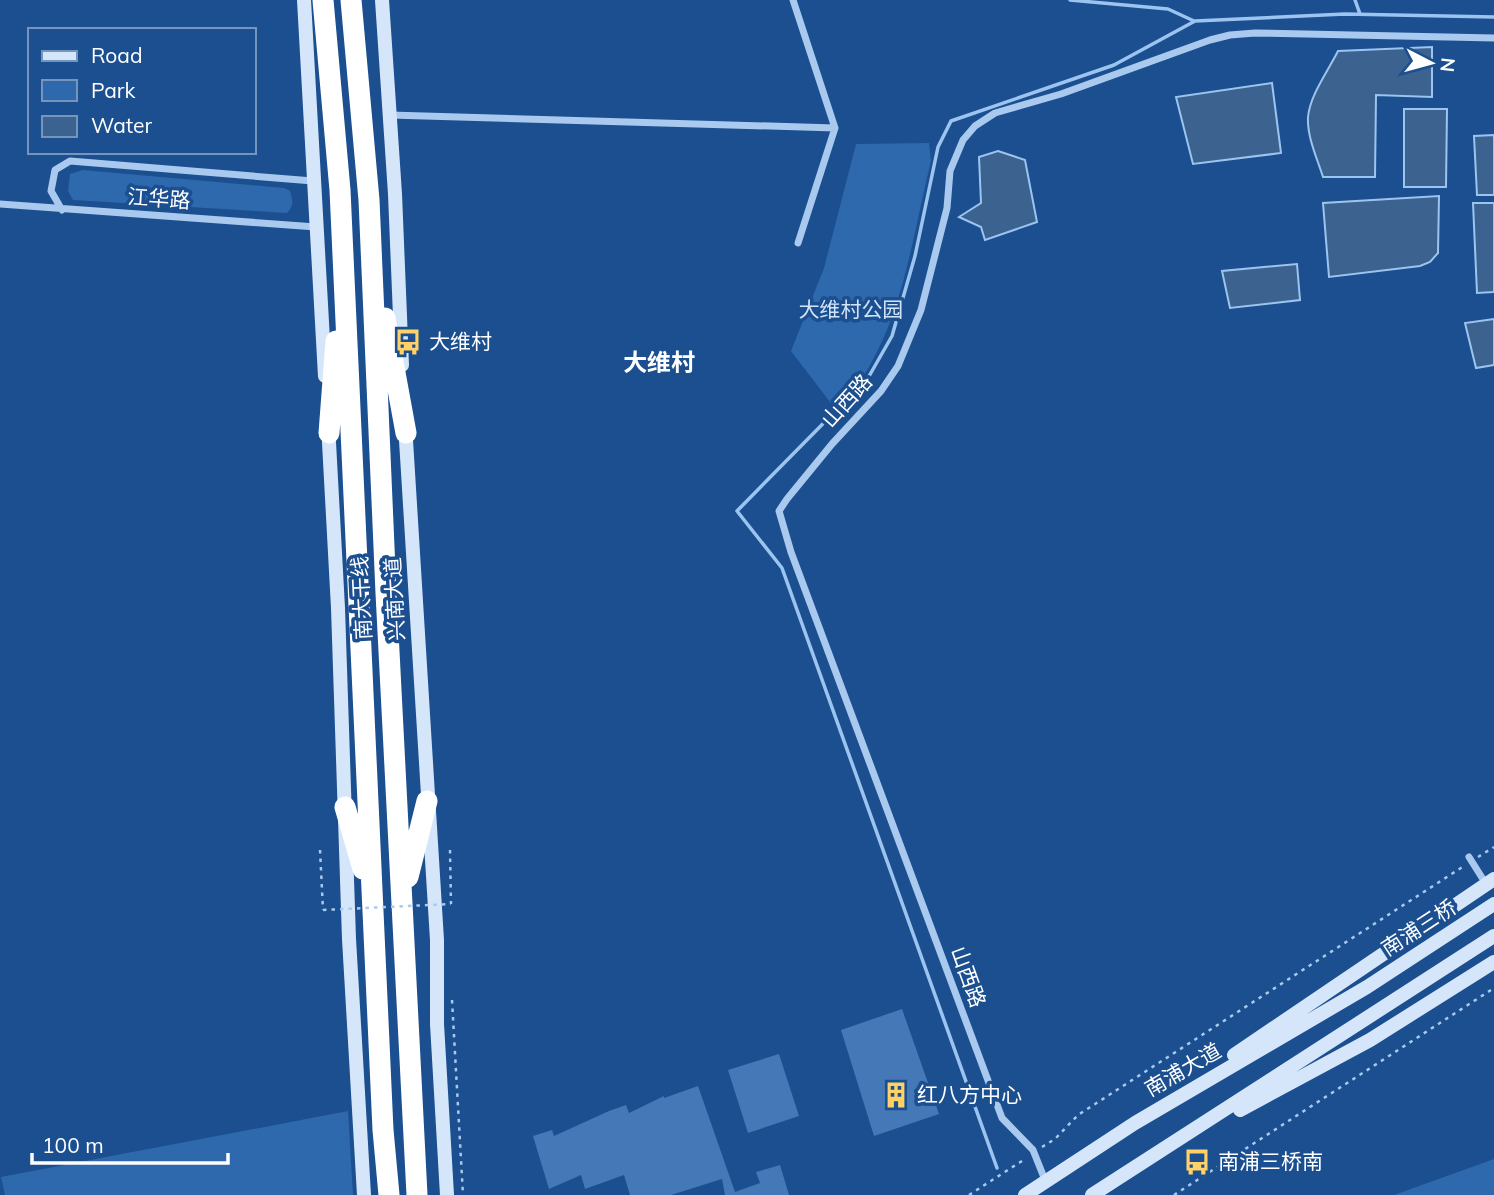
<svg xmlns="http://www.w3.org/2000/svg" width="1494" height="1195" font-family="Mulish,'Noto Sans SC',sans-serif">
  <style>
    .green { fill: #2e69ad }
    .water { fill: #3c6290; stroke: #9cc4f0; stroke-width: 2 }
    .lines { fill: none; stroke-linecap: round; stroke-linejoin: round }
    .stream { stroke: #9cc4f0; stroke-width: 3.5 }
    .building { fill: #4478b7 }
    .path { stroke: #a9c9ee; stroke-width: 2.5; stroke-dasharray: 3.5 5; stroke-linecap: butt }
    .street { stroke: #a9c9ee; stroke-width: 7 }
    .secondary { stroke: #d6e6fa; stroke-width: 14 }
    .highway { stroke: #fff; stroke-width: 21 }
    .path-bridge { stroke: #a9c9ee; stroke-width: 2.5; stroke-dasharray: 3.5 5; stroke-linecap: butt }
    .labels { text-anchor: middle; stroke-width: 7; stroke-linejoin: round; paint-order: stroke }
    .street-label { font-size: 21px; fill: #fff; stroke: #1b4f8f }
    .park-label { font-size: 21px; fill: #cfe3fa; stroke: #1b4f8f }
    .poi-label { font-size: 21px; fill: #fff; stroke: #1b4f8f; text-anchor: start }
    .quarter-label { font-size: 24px; font-weight: bold; fill: #fff; stroke: #1b4f8f }
  </style>
  <rect width="100%" height="100%" fill="#1b4f8f"/>
  <path class="green" d="M929 143 931 161C914 229 905 305 869 367 861 381 844 394 833 406L791 351 824 268 856 144Z
    M83 170 284 188 290 191C293 200 294 206 287 213L73 200 68 191 70 174Z
    M348 1111 353 1195H5L1 1177Z
    M1494 1159V1195H1394Z"/>
  <path class="water" d="M1432 47V97L1376 95 1375 177H1323C1317 158 1307 137 1308 117 1310 95 1328 71 1338 51Z
    M1272 83 1281 153 1193 164 1176 97Z
    M1404 109H1447L1446 187H1404Z
    M1494 135V195H1477L1474 136Z
    M998 151 1025 160 1037 222 985 240 981 227 959 217 981 203 979 157Z
    M1439 196 1438 253 1430 262 1420 266 1329 277 1323 203Z
    M1473 203H1494V292L1477 293Z
    M1297 264 1300 300 1230 308 1222 271Z
    M1494 319V365L1476 368 1465 323Z"/>
  <g class="lines">
    <path class="stream" d="M1070 0 1168 9 1194 21
      M1355 0 1360 14
      M997 1168 782 568 737 511 868 378 892 336 915 256 938 147 951 121 1114 65 1195 21 1345 14 1494 17"/>
  </g>
  <path class="building" d="M902 1009 939 1114 874 1136 841 1030Z
    M779 1054 799 1116 748 1133 728 1070Z
    M698 1086 735 1192 760 1183 756 1172 780 1165 789 1195H725L722 1179 671 1195H630L624 1175 585 1189 581 1175 549 1189 533 1136 552 1130 554 1136 609 1111 626 1105 629 1113 664 1096V1098Z"/>
  <g class="lines">
    <path class="path" d="M320 850 323 910
      M450 850 451 904
      M1478 857 1494 847
      M452 1000 463 1195
      M1042 1147 1055 1139 1078 1115 1464 866
      M969 1195 1025 1159
      M1174 1195 1494 988"/>
    <path class="street" d="M793 0 835 128 798 243
      M390 115 835 128
      M0 204 316 227
      M62 210 51 191 55 170 70 161 313 181
      M1469 857 1486 884
      M1045 1180 1033 1150 1002 1118 791 552 779 511 787 499 832 444 881 391 898 366 921 310 947 208 950 171 963 140 975 126 995 113 1061 94 1210 40 1230 35 1255 33 1494 38"/>
    <path class="secondary" d="M304 0 325 376
      M382 0 395 194 402 365
      M328 424 338 608 349 939 364 1195
      M405 424 437 940V1024L447 1195
      M1234 1055 1494 879
      M1240 1110 1370 1040 1494 962
      M1025 1195 1135 1123 1367 987 1494 904
      M1092 1195 1494 936"/>
    <path class="highway" d="M323 0 340 190 383 1130 389 1195
      M351 0 369 200 386 593 417 1195
      M385 318 406 433
      M329 433 336 341
      M345 807 363 869
      M408 877 427 801"/>
    <path class="path-bridge" d="M323 910 451 904"/>
  </g>
  <defs>
    <g id="bus-bare" transform="scale(2.1)"><path d="M-5-6H5V4H4V6H2V4H-2V6H-4V4H-5ZM-3.5-4V0h7V-4ZM-3.5 1.2v1.5H-2V1.2ZM2 1.2v1.5H3.5V1.2Z" fill="#ffd166" stroke="#1b4f8f" stroke-width="2.5" paint-order="stroke"/></g>
    <g id="building-bare" transform="scale(2.1)"><path d="M-4-6H4V6H1V3H-1V6H-4ZM-2.5-4.3h1.7v1.8h-1.7ZM.8-4.3h1.7v1.8H.8ZM-2.5-1h1.7V.8h-1.7ZM.8-1h1.7V.8H.8Z" fill="#ffd166" stroke="#1b4f8f" stroke-width="2.5" paint-order="stroke"/></g>
  </defs>
  <g fill-rule="evenodd">
    <use href="#bus-bare" x="408" y="342"/>
    <use href="#building-bare" x="896" y="1095"/>
    <use href="#bus-bare" x="1197" y="1162"/>
  </g>
  <g class="labels">
    <g class="street-label">
      <text transform="translate(159 199) rotate(4)" y="7">江华路</text>
      <text transform="translate(847 401) rotate(-48)" y="7">山西路</text>
      <text transform="translate(362 598) rotate(-93)" y="7">南大干线</text>
      <text transform="translate(395 599) rotate(-93)" y="7">兴南大道</text>
      <text transform="translate(1419 928) rotate(-33)" y="7">南浦三桥</text>
      <text transform="translate(968 977) rotate(70)" y="7">山西路</text>
      <text transform="translate(1183 1070) rotate(-30)" y="7">南浦大道</text>
    </g>
    <g class="park-label">
      <text x="851" y="317">大维村公园</text>
    </g>
    <g class="poi-label">
      <text x="429" y="349">大维村</text>
      <text x="917" y="1102">红八方中心</text>
      <text x="1218" y="1169">南浦三桥南</text>
    </g>
    <g class="quarter-label">
      <text x="659" y="371">大维村</text>
    </g>
  </g>
  <rect x="28" y="28" width="228" height="126" fill="#1b4f8f" stroke="#7695bc" stroke-width="2"/>
  <rect x="42" y="51" width="35" height="10" fill="#d6e6fa" stroke="#7695bc" stroke-width="2"/>
  <text x="91" y="63" font-size="21" fill="#ffffff">Road</text>
  <rect x="42" y="80" width="35" height="21" fill="#2e69ad" stroke="#7695bc" stroke-width="2"/>
  <text x="91" y="98" font-size="21" fill="#ffffff">Park</text>
  <rect x="42" y="116" width="35" height="21" fill="#3c6290" stroke="#7695bc" stroke-width="2"/>
  <text x="91" y="133" font-size="21" fill="#ffffff">Water</text>
  <g transform="translate(1431 63) rotate(96)" stroke="#1b4f8f" stroke-width="5" paint-order="stroke">
  <path d="M0-5L12 26L0 18L-12 26Z" fill="#ffffff"/>
  <text y="-10" font-size="19" font-weight="bold" text-anchor="middle" fill="#ffffff">N</text>
  </g>
  <path d="M32 1153v10h196v-10" fill="none" stroke="#ffffff" stroke-width="3.5"/>
  <text x="42" y="1153" font-size="21" fill="#ffffff" stroke="#1b4f8f" stroke-width="5" paint-order="stroke">100 m</text>
</svg>
